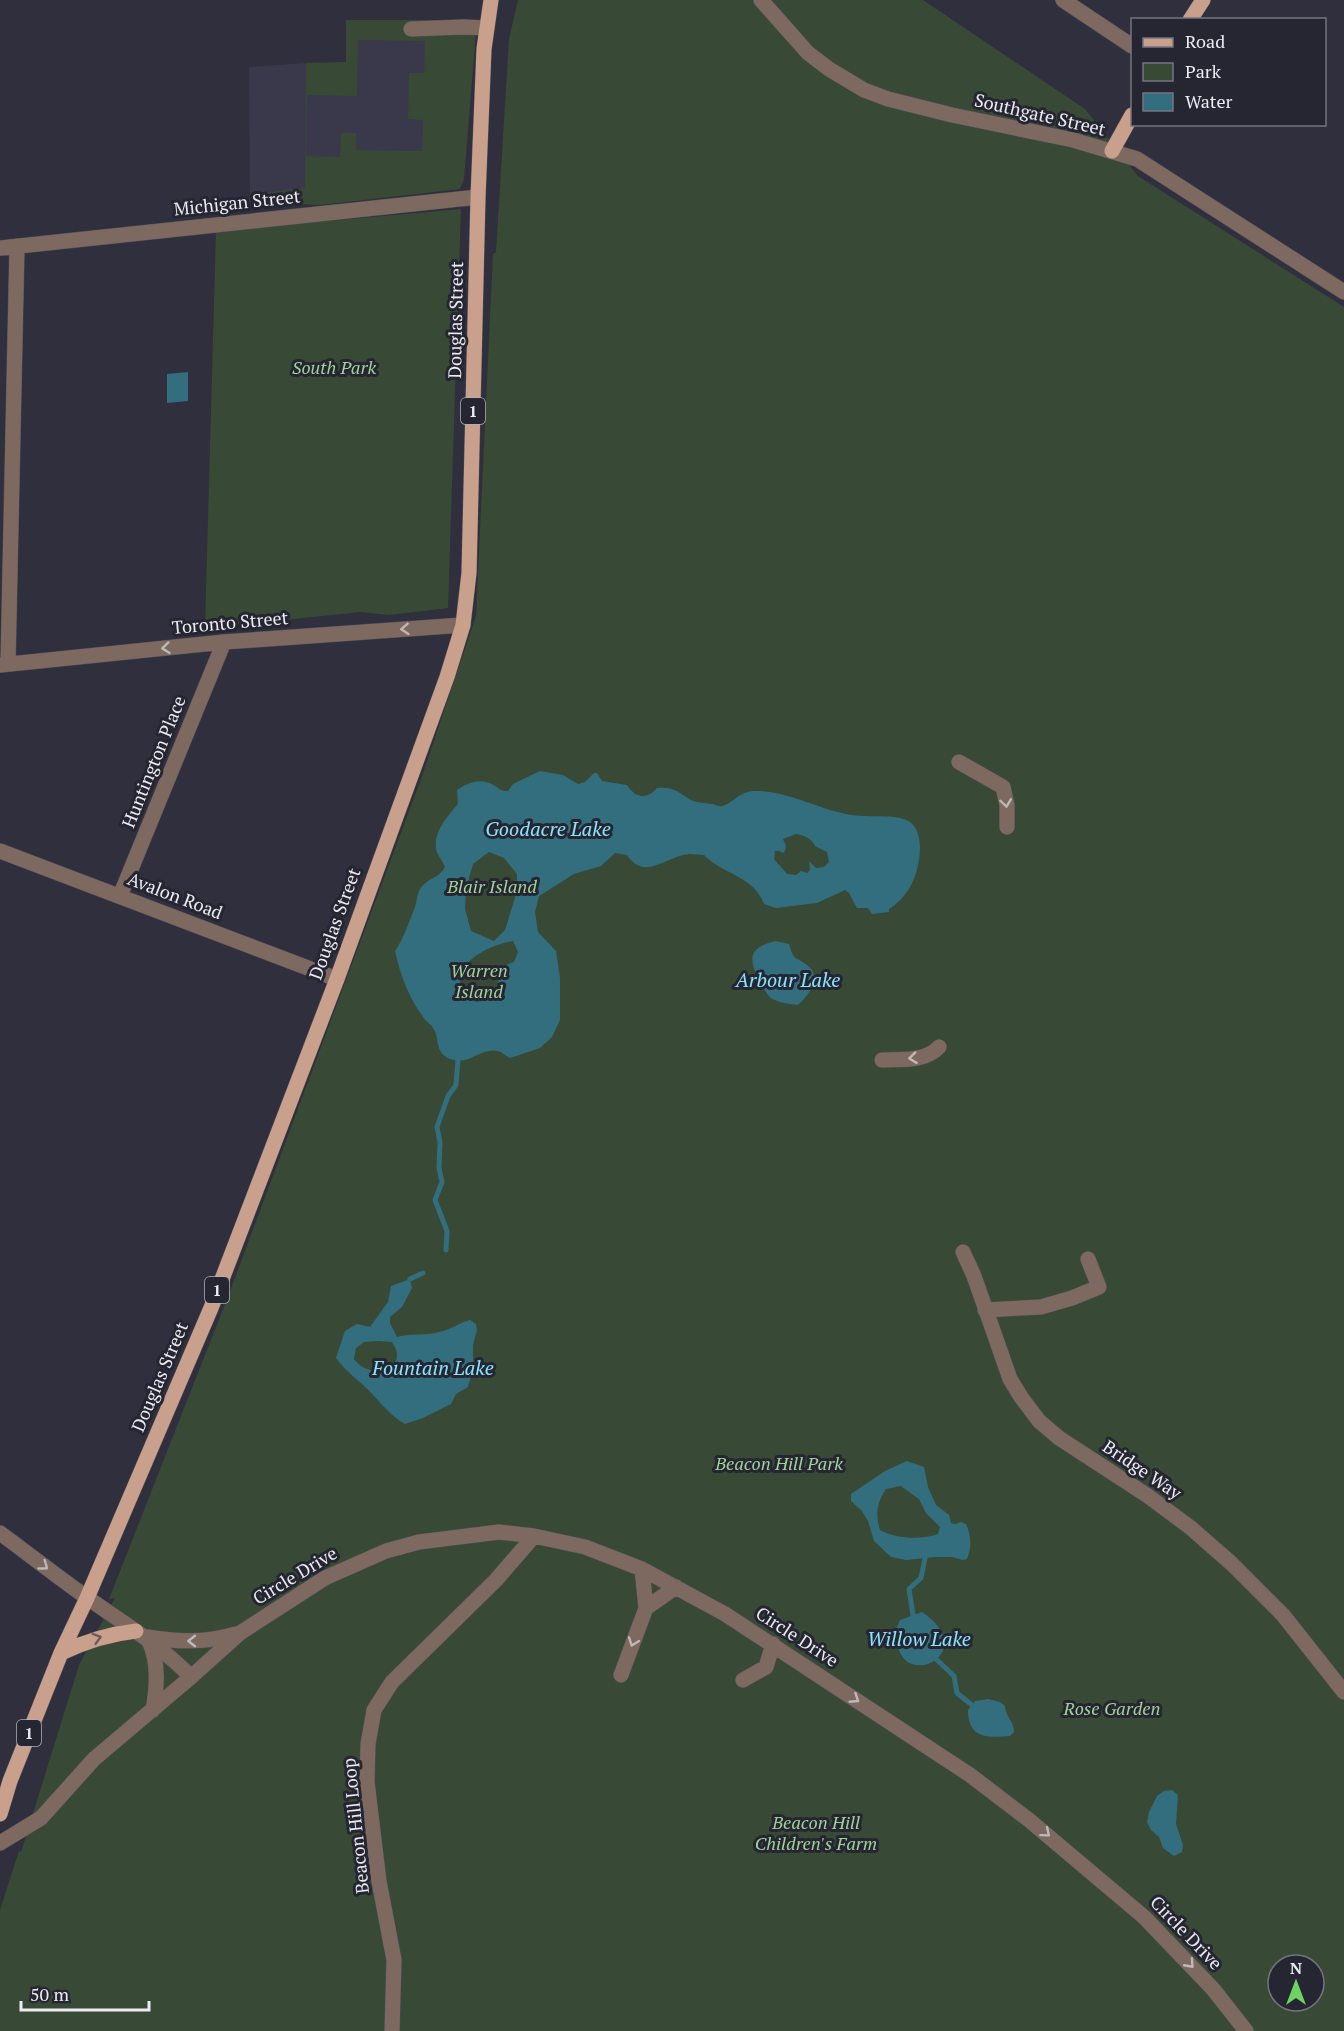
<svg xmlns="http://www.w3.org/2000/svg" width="1344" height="2031" font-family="'PT Serif',serif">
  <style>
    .built { fill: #3a384b }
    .green { fill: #384a35; fill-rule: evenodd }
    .water { fill: #326e7d; fill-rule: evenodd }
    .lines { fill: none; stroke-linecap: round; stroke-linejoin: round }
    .stream { stroke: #326e7d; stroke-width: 5 }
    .minor-casing { stroke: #4e4d5a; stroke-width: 16 }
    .major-casing { stroke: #4e4d5a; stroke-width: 16 }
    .minor { stroke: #7d695f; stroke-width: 15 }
    .major { stroke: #c8a08b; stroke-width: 15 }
    .oneway { stroke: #bfb7b8 }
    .oneway2 { stroke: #6f5c5a }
    .labels { text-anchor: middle; stroke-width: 6; stroke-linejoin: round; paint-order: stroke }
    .shield { fill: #262532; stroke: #b0b0ba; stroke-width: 1.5 }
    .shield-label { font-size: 16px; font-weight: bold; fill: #ebebf4 }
    .street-label { font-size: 18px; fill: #ebebf4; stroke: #262532 }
    .park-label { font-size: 18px; font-style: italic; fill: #a1d398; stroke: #262532 }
    .water-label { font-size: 20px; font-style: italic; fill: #86e5fd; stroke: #262532 }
  </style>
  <rect width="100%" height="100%" fill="#302f3d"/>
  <path class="built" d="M346 20H461L460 173 250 194 249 67 306 63H346Z"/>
  <path class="green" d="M518 0H923L1085 109 1138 176 1344 307V2031H0V1910L19 1851 21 1852 79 1665 115 1598 109 1599 227 1299 421 779 476 616 493 254 496 252 509 39ZM1278 1965H1314V2001H1278Z
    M346 20H477L464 179 460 189 320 205 255 202 250 194 305 188 306 63 346 62ZM358 40 425 41 424 73H409L408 119 423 120 422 151 356 150V133H341L340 157 306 156 307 95 357 96Z
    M461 209 448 608 389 615 361 612 205 628 216 231Z"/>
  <path class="water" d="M188 372V401L167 403V374Z
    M540 771 563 775 578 784 585 782 594 773H597L602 781 627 785C635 798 647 800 657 788 675 787 677 792 691 800 696 803 706 803 713 804 716 805 719 807 722 806 732 804 738 792 754 791 788 790 819 810 852 815 869 818 896 813 910 822 922 831 921 852 918 865 914 884 905 899 889 909V912L872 914 868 908H857L849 893 845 890 817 903 776 908 764 904C754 876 722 874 704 855 699 855 694 854 689 854 666 856 645 882 627 855L615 853 601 866 574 874 539 896 535 912 538 932 556 951 560 978V1020L552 1037 540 1048 510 1058C506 1056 502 1052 498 1051 482 1047 470 1064 454 1060 433 1055 441 1039 433 1028 431 1024 426 1022 424 1018 409 999 400 974 395 951 404 938 409 922 415 907 417 901 417 894 420 889 427 878 440 878 445 867 443 861 437 855 436 849 434 831 447 817 458 804L457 790C469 782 482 777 495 786 501 790 501 791 508 791L513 784ZM796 834C803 835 812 838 815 846L827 852 829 862 824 867 816 868 809 861 810 870 807 873 801 871 796 875 787 874 774 859 775 851H779L783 853 785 851 786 846 783 839ZM489 852 504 858 517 874V891L505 930 494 941 471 931 465 909 466 889 473 864ZM513 941 518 952 514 962 496 969 499 985 494 996 477 1002 460 995C460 989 460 981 461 975 466 956 495 944 513 941Z
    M775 941 789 944C794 961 795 956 807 965 823 977 809 995 798 1005 789 1004 779 1003 771 998 766 994 761 984 758 978 748 956 750 948 775 941Z
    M410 1279 412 1288 402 1307 390 1317V1323L397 1337C411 1333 425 1336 439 1332 450 1330 459 1323 470 1320L476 1324 477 1330 473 1345V1368L468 1387 456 1394 451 1404 423 1418 405 1424C388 1415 377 1397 363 1385 353 1376 344 1369 336 1358L345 1331 357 1324 370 1327 388 1302 391 1286ZM379 1341 392 1342C400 1354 398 1361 389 1371 374 1371 364 1372 354 1359L356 1348 364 1342Z
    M907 1461 924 1467 928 1487 936 1505 949 1515 951 1523 955 1524 961 1522 966 1524C971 1535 972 1547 967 1559L963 1560 952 1557H935L906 1560 891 1557 874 1541 868 1521 862 1511 851 1501V1494L885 1471ZM901 1486 919 1499 926 1513 940 1527 938 1534C921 1540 896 1539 880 1530 875 1515 877 1502 886 1489Z
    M922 1612C980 1651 908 1689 898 1647 895 1637 895 1630 900 1620Z
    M988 1699 1000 1702 1005 1706C1005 1716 1014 1721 1014 1732L1010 1736C986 1738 968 1738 968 1710L975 1701Z
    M1172 1790 1178 1795 1176 1824 1183 1845 1182 1852 1174 1856 1163 1848 1159 1837 1151 1830 1147 1822 1149 1812 1157 1796 1164 1791Z"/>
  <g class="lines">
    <path class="stream" d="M446 1250 447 1231 435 1200 442 1182 439 1168 440 1142 437 1127 448 1096 456 1085 458 1060
      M410 1279 423 1273
      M913 1615 909 1589 921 1578 925 1558
      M937 1660 954 1676 957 1693 972 1705"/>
    <g class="minor-casing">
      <path id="minor" d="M761 0 808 53 829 69 864 90 888 99 952 115 1073 140 1137 159 1344 292
        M1063 0 1132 46
        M411 29 464 27 487 28
        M0 248 478 197
        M8 664 17 246
        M0 665 224 642 463 625
        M959 762 1003 787 1007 805V827
        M0 851 337 979
        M120 896 224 642
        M882 1060C902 1059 925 1062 939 1047
        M963 1252 974 1276 1010 1379 1021 1397 1039 1421 1059 1438 1148 1496 1191 1528 1232 1564 1283 1615 1344 1692
        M985 1310 1041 1307 1072 1298 1099 1287 1088 1259
        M0 1533C30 1555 59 1578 89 1599 125 1624 161 1646 191 1677
        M646 1608 676 1587
        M147 1637C178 1642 205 1643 236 1634
        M149 1641C159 1663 157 1687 153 1710
        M621 1675 646 1608 642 1569
        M743 1680 766 1667 773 1644
        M0 1843 41 1818 94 1759 191 1677 240 1633 325 1578 386 1551 419 1542 499 1532 534 1536 585 1547 642 1569 725 1614 970 1775 1029 1820 1144 1917 1213 1989 1246 2031
        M392 2031 394 1960 379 1881 367 1782 368 1744 374 1710 392 1682 496 1580 534 1536"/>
    </g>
    <g class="major-casing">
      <path id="major" d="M1190 20 1203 0
        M1112 151 1132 115
        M61 1653C86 1641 109 1634 136 1631
        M0 1814 10 1781 61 1653 87 1598 211 1308 337 979 447 677 463 625 469 573 478 197 484 49 491 0"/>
    </g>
    <use href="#minor" class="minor"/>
    <use href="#major" class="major"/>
  </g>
  <defs><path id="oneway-chevron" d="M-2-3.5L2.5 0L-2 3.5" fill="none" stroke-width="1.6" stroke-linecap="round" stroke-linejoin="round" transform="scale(1.5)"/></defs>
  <g class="oneway">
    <use href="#oneway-chevron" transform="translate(405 629) rotate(176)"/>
    <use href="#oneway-chevron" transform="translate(166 648) rotate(174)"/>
    <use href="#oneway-chevron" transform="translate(1006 803) rotate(82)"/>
    <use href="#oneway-chevron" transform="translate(913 1058) rotate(173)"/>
    <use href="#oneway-chevron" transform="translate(44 1566) rotate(36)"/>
    <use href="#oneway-chevron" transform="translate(192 1641) rotate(-180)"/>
    <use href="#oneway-chevron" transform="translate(633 1642) rotate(110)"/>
    <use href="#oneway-chevron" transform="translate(855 1699) rotate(33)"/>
    <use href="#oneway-chevron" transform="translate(1046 1833) rotate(40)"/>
    <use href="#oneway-chevron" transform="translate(1190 1964) rotate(48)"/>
  </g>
  <use class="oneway2" href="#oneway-chevron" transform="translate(97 1638) rotate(-16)"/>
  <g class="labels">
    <g class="shield">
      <rect x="461" y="398" width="24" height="26" rx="4.5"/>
      <rect x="205" y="1277" width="24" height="26" rx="4.5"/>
      <rect x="17" y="1720" width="24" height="26" rx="4.5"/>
    </g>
    <g class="shield-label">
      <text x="473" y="417">1</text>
      <text x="217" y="1296">1</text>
      <text x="29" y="1739">1</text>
    </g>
    <g class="street-label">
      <text transform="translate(1040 115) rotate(13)" y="6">Southgate Street</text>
      <text transform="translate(237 203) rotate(-6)" y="6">Michigan Street</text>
      <text transform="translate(456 320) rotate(-89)" y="6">Douglas Street</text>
      <text transform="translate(230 623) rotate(-5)" y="6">Toronto Street</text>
      <text transform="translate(154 762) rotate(-68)" y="6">Huntington Place</text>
      <text transform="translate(175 896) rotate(21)" y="6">Avalon Road</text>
      <text transform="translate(335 924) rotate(-70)" y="6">Douglas Street</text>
      <text transform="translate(160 1377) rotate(-67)" y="6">Douglas Street</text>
      <text transform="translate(1142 1470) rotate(34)" y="6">Bridge Way</text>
      <text transform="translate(295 1576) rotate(-31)" y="6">Circle Drive</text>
      <text transform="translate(797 1637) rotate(33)" y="6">Circle Drive</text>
      <text transform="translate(356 1826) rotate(-96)" y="6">Beacon Hill Loop</text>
      <text transform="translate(1186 1933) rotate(46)" y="6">Circle Drive</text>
    </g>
    <g class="park-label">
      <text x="334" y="374">South Park</text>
      <text x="492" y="893">Blair Island</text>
      <text x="479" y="977">Warren<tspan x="479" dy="21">Island</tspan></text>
      <text x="779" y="1470">Beacon Hill Park</text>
      <text x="1112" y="1715">Rose Garden</text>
      <text x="816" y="1829">Beacon Hill<tspan x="816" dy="21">Children's Farm</tspan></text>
    </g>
    <g class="water-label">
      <text x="548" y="836">Goodacre Lake</text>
      <text x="788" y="987">Arbour Lake</text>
      <text x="433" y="1375">Fountain Lake</text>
      <text x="919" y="1646">Willow Lake</text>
    </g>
  </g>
  <rect x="1131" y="18" width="195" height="108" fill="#262532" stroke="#757480" stroke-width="1.5"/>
  <rect x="1143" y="38" width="30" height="9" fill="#c8a08b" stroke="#757480" stroke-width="1.5"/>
  <text x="1185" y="48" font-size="18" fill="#ebebf4">Road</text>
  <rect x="1143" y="63" width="30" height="18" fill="#384a35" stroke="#757480" stroke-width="1.5"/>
  <text x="1185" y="78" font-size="18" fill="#ebebf4">Park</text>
  <rect x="1143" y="93" width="30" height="18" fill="#326e7d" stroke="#757480" stroke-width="1.5"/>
  <text x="1185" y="108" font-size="18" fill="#ebebf4">Water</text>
  <g transform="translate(1296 1983)"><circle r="28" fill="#262532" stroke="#757480" stroke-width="1.5"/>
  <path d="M0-4.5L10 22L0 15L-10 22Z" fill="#6ed361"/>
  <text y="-9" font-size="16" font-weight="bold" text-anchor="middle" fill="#ebebf4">N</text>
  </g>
  <path d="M21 2001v9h128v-9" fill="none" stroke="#ebebf4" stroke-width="3"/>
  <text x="30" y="2001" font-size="18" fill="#ebebf4" stroke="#262532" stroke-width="4.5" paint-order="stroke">50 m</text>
</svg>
